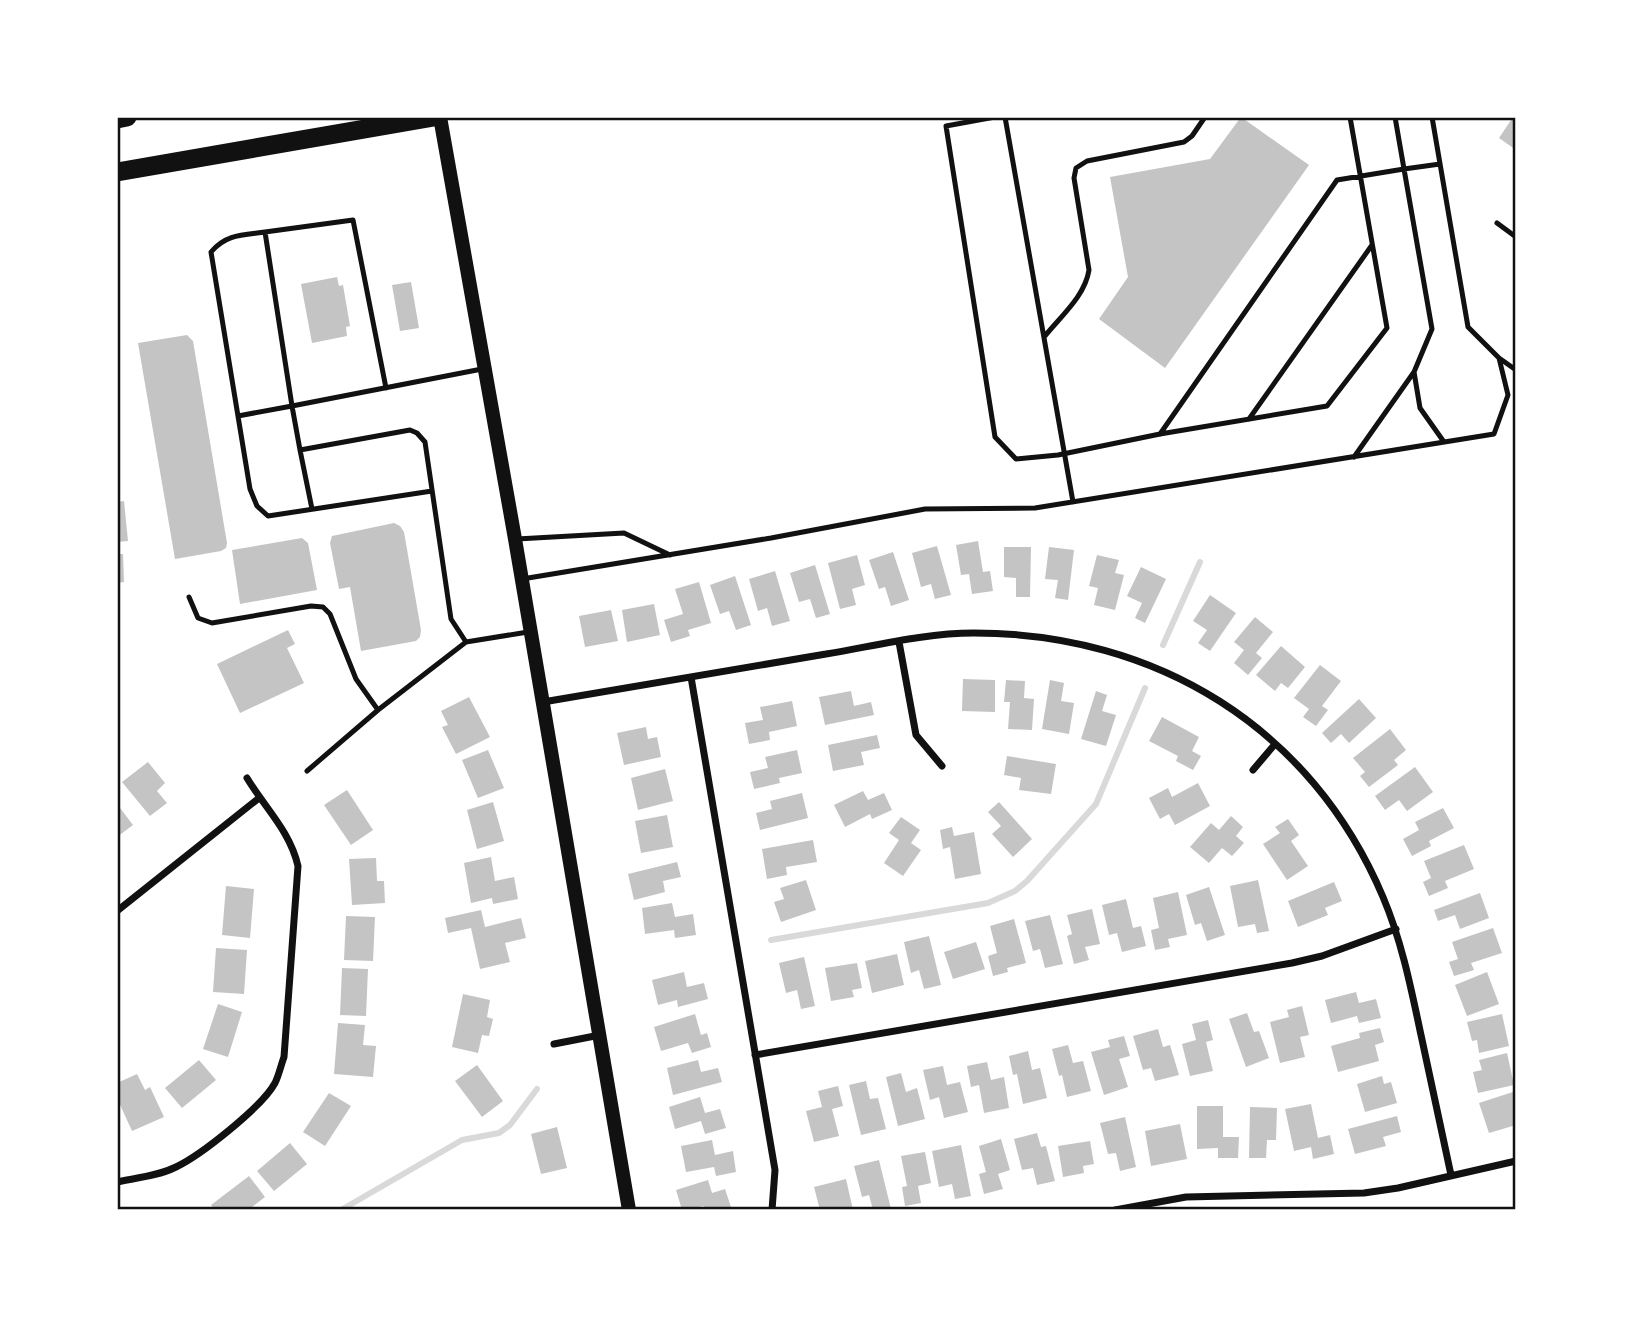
<svg xmlns="http://www.w3.org/2000/svg" width="1633" height="1327" font-family="Overpass,sans-serif">
  <style>
    .lines { fill: none; stroke-linecap: round; stroke-linejoin: round }
    .stream { stroke: #d9d9d9; stroke-width: 6 }
    .building { fill: #c4c4c4 }
    .service { stroke: #111; stroke-width: 5 }
    .minor { stroke: #111; stroke-width: 7 }
    .secondary { stroke: #111; stroke-width: 14 }
    .trunk { stroke: #111; stroke-width: 19 }
    .neatline { fill: none; stroke: #111; stroke-width: 2.5 }
  </style>
  <rect width="100%" height="100%" fill="#fff"/>
  <g class="lines">
    <path class="stream" d="M1163 645 1200 562
      M771 940 988 903 1015 891 1027 881 1096 804 1145 688
      M341 1210 462 1140 499 1133 510 1125 537 1089"/>
  </g>
  <path class="building" d="M1241 117 1309 165 1165 368 1099 319 1128 277 1110 177 1210 159Z
    M1513 117H1516V150L1499 138Z
    M337 277 339 286 343 285 350 326 346 327 347 336 312 343 301 284Z
    M411 282 419 328 400 331 392 285Z
    M187 335 193 341 227 543 226 548 221 551 175 559 138 343Z
    M124 501 128 541 117 542V502Z
    M394 523 400 526 404 532 421 630 420 637 416 641 361 651 350 587 339 589 330 543 332 536Z
    M302 538 308 543 317 590 240 604 232 550Z
    M978 541 983 572 990 571 993 591 972 594 969 574 961 575 956 545Z
    M937 546 951 595 935 599 931 584 921 587 912 553Z
    M1004 547H1031L1030 597H1016V578L1004 577Z
    M1049 547 1074 550 1068 600 1055 598 1058 580 1045 579Z
    M893 552 909 600 891 606 885 587 879 589 869 560Z
    M117 554H123L124 582 117 583Z
    M857 555 865 585 852 589 856 605 840 609 828 563Z
    M1097 555 1119 560 1115 573 1124 575 1115 610 1094 605 1098 588 1089 586Z
    M815 565 830 614 816 618 810 599 799 602 790 573Z
    M1141 567 1166 579 1145 623 1135 618 1142 603 1127 596Z
    M775 571 790 621 772 626 767 608 758 611 749 579Z
    M735 576 751 625 736 630 729 611 720 614 710 585Z
    M699 582 711 623 688 630 690 636 671 642 664 620 683 614 675 589Z
    M1210 595 1236 613 1210 651 1198 643 1207 630 1193 621Z
    M654 604 660 635 627 642 622 610Z
    M611 610 618 641 585 647 579 616Z
    M1255 617 1273 632 1256 653 1262 658 1248 675 1234 663 1244 650 1234 642Z
    M288 630 295 644 287 648 304 683 240 713 217 664Z
    M1281 646 1305 667 1288 688 1281 683 1275 691 1256 675Z
    M1320 665 1341 681 1322 706 1328 710 1316 726 1303 717 1309 709 1294 698Z
    M963 679 995 680V712L962 711Z
    M1006 680 1025 681 1024 698 1034 699 1032 730 1008 729 1010 702H1004Z
    M1050 680 1064 683 1061 701 1074 703 1069 734 1042 729Z
    M851 691 854 706 871 702 874 715 825 725 819 697Z
    M1096 691 1107 695 1102 711 1116 715 1106 746 1081 739Z
    M469 697 490 737 456 754 442 727 448 725 441 711Z
    M1359 699 1376 718 1349 743 1341 734 1331 743 1322 733Z
    M792 701 797 726 769 732 770 740 749 744 745 723 763 720 760 707Z
    M1162 717 1199 737 1192 751 1201 756 1193 770 1176 761 1178 756 1149 741Z
    M646 727 648 739 657 737 661 757 624 765 617 733Z
    M1390 729 1406 750 1394 760 1398 765 1369 787 1360 776 1365 772 1353 758Z
    M877 735 880 748 861 752 864 765 833 771 828 745Z
    M488 750 504 788 478 798 462 760Z
    M797 750 802 773 779 778 780 783 754 789 750 772 768 768 765 757Z
    M1007 756 1056 764 1051 794 1019 790 1021 778 1004 775Z
    M148 762 165 783 157 791 167 803 150 816 122 782Z
    M1415 767 1433 792 1407 811 1399 800 1385 810 1375 796Z
    M665 769 673 801 638 810 631 778Z
    M1198 783 1210 806 1175 825 1169 814 1160 819 1149 798 1168 788 1172 797Z
    M347 790 373 830 351 845 324 805Z
    M863 791 868 800 884 793 892 810 872 819 870 814 845 827 834 805Z
    M802 793 808 818 760 830 756 813 772 809 770 801Z
    M493 802 504 841 477 849 467 810Z
    M999 802 1032 839 1013 857 992 834 1001 826 988 812Z
    M117 804 133 825 117 837Z
    M1443 808 1454 828 1429 841 1431 846 1412 856 1403 839 1419 830 1415 822Z
    M667 815 673 847 641 853 635 821Z
    M1231 816 1243 827 1236 836 1244 843 1232 856 1222 848 1209 863 1190 847 1211 823 1219 830Z
    M901 817 920 830 911 843 921 850 903 876 884 863 899 840 889 833Z
    M1288 819 1299 835 1291 841 1308 866 1287 880 1263 844 1280 833 1275 827Z
    M952 827 954 836 974 832 981 874 955 879 950 847 943 849 940 830Z
    M813 840 817 862 786 867 787 875 767 879 762 849Z
    M1464 845 1474 869 1445 881 1448 888 1429 896 1423 882 1431 878 1424 861Z
    M491 857 495 881 514 877 518 899 493 904 492 898 471 903 464 863Z
    M376 858 377 881H384L385 903 352 905 349 859Z
    M677 862 681 877 663 881 665 892 634 900 628 874Z
    M806 880 816 910 781 922 774 902 784 899 780 888Z
    M1258 880 1269 931 1257 933 1255 924 1238 927 1230 886Z
    M1334 882 1342 901 1325 908 1328 915 1298 927 1288 901Z
    M226 886 254 889 250 938 222 935Z
    M1209 887 1225 935 1207 941 1201 923 1195 925 1186 895Z
    M1178 892 1187 935 1168 939 1170 947 1155 950 1151 930 1159 928 1153 898Z
    M1480 893 1489 918 1460 929 1455 915 1438 921 1434 910Z
    M1126 899 1133 928 1141 926 1146 946 1122 952 1117 933 1109 935 1102 905Z
    M672 903 675 917 693 914 696 935 675 938 674 930 645 934 642 908Z
    M1092 909 1100 944 1085 947 1089 960 1074 964 1067 936 1072 934 1067 915Z
    M481 910 485 927 521 918 526 938 505 943 510 962 480 969 471 928 448 933 445 918Z
    M1050 915 1063 964 1045 968 1040 949 1033 951 1025 921Z
    M346 916 375 917 373 961 344 960Z
    M1014 919 1026 963 1007 968 1008 972 993 976 988 956 997 953 990 926Z
    M1493 928 1502 953 1471 963 1474 970 1454 976 1449 962 1458 959 1452 942Z
    M929 936 941 985 924 989 919 970 911 973 904 942Z
    M976 942 985 969 953 979 944 952Z
    M216 948 247 950 244 994 213 992Z
    M897 954 904 985 872 993 865 961Z
    M804 957 815 1006 801 1009 797 990 786 993 779 963Z
    M857 963 862 988 852 990 854 997 831 1001 825 968Z
    M342 968 368 969 366 1016 340 1015Z
    M684 972 687 987 704 983 708 999 678 1007 677 1000 658 1005 652 980Z
    M1487 972 1499 1004 1467 1016 1455 985Z
    M1356 992 1359 1003 1376 999 1381 1018 1359 1023 1357 1016 1331 1023 1325 1000Z
    M463 994 490 1000 487 1017 493 1019 489 1036 482 1035 478 1053 452 1047Z
    M218 1004 242 1012 228 1057 203 1049Z
    M1302 1006 1309 1035 1300 1037 1305 1057 1280 1063 1270 1022 1289 1017 1287 1010Z
    M1247 1013 1254 1032 1259 1031 1269 1058 1246 1067 1229 1019Z
    M695 1014 701 1035 707 1033 711 1047 692 1053 688 1043 661 1051 654 1027Z
    M1502 1014 1509 1046 1479 1053 1477 1040 1472 1041 1467 1022Z
    M1208 1020 1213 1040 1206 1042 1213 1071 1190 1076 1182 1044 1196 1040 1192 1024Z
    M338 1023 365 1025 363 1045 376 1046 373 1077 334 1074Z
    M1380 1028 1384 1042 1375 1045 1379 1061 1338 1072 1331 1046 1360 1038 1359 1033Z
    M1158 1029 1163 1047 1170 1045 1179 1075 1155 1081 1151 1068 1143 1070 1133 1036Z
    M1124 1036 1130 1056 1119 1059 1128 1087 1104 1095 1091 1052 1110 1047 1108 1040Z
    M1068 1045 1073 1063 1083 1061 1091 1091 1067 1097 1062 1075 1059 1076 1052 1049Z
    M1028 1051 1032 1070 1040 1068 1047 1098 1023 1104 1017 1074 1013 1075 1009 1056Z
    M1507 1053 1514 1085 1478 1093 1473 1072 1482 1070 1479 1060Z
    M199 1060 216 1080 182 1108 165 1088Z
    M698 1060 701 1072 718 1068 722 1082 673 1095 667 1068Z
    M987 1062 991 1080 1004 1077 1009 1108 984 1113 979 1085 971 1087 967 1066Z
    M477 1065 503 1101 482 1117 455 1081Z
    M943 1066 947 1085 960 1082 968 1112 944 1118 939 1097 930 1100 923 1070Z
    M901 1073 906 1092 917 1088 925 1119 898 1126 886 1077Z
    M137 1074 145 1090 150 1087 164 1117 132 1131 117 1098V1083Z
    M1382 1076 1384 1084 1391 1082 1397 1103 1365 1112 1357 1084Z
    M866 1081 870 1099 878 1098 886 1129 861 1135 849 1085Z
    M838 1086 843 1106 832 1109 839 1136 814 1142 806 1111 822 1107 818 1091Z
    M1516 1091V1125L1489 1133 1479 1103Z
    M329 1093 351 1106 325 1146 303 1132Z
    M700 1097 705 1113 720 1109 726 1128 705 1134 701 1121 675 1129 669 1107Z
    M1311 1104 1318 1138 1330 1135 1334 1154 1313 1159 1311 1147 1294 1151 1285 1109Z
    M1197 1106H1223V1137H1239L1238 1158H1218V1148L1197 1149Z
    M1250 1107 1277 1108 1276 1140H1267L1266 1158H1249Z
    M1397 1116 1401 1132 1383 1137 1386 1146 1355 1154 1348 1129Z
    M1125 1117 1136 1167 1120 1171 1116 1153 1108 1154 1100 1123Z
    M1180 1124 1187 1159 1151 1166 1145 1131Z
    M557 1127 567 1168 541 1174 531 1134Z
    M1037 1133 1041 1147 1046 1146 1055 1181 1037 1185 1033 1168 1022 1170 1014 1139Z
    M1001 1139 1010 1170 998 1174 1003 1189 984 1194 979 1174 986 1172 979 1146Z
    M712 1140 715 1155 733 1151 736 1172 716 1176 714 1167 686 1172 681 1146Z
    M1090 1141 1094 1164 1083 1166 1084 1173 1063 1177 1058 1146Z
    M290 1143 307 1164 274 1191 257 1171Z
    M961 1145 971 1196 955 1199 952 1184 939 1187 932 1151Z
    M925 1152 931 1183 918 1186 921 1203 905 1206 902 1187 907 1186 901 1156Z
    M879 1160 891 1209 887 1210H873L869 1195 862 1197 854 1166Z
    M249 1176 265 1197 248 1210H215L211 1205Z
    M846 1179 853 1210H820L814 1187Z
    M708 1180 712 1193 725 1189 732 1210H705L704 1206 682 1210 676 1190Z"/>
  <g class="lines">
    <path class="service" d="M995 117 946 126 995 437 1016 459 1058 455 1160 434 1327 406 1387 328 1350 117
      M1005 117 1073 502
      M1497 223 1516 237
      M265 232C243 235 226 234 211 252L250 489 257 506 268 516 432 491
      M1045 336C1061 316 1085 296 1089 270L1074 178 1076 168 1087 161 1184 142 1192 136 1205 117
      M1499 358 1516 370
      M1414 372 1420 408 1444 442
      M386 388 353 220 265 232 292 406 482 369
      M238 416 292 406 300 450 410 430 417 433 425 442 451 619 466 642
      M1249 419 1372 245
      M1160 434 1337 180 1404 169 1395 117
      M300 450 312 509
      M1354 457 1414 372 1432 329 1404 169 1440 164
      M517 539 624 533 670 555
      M522 579 771 538 925 509 1035 508 1494 434 1508 395 1499 358 1468 327 1432 117
      M189 597 198 618 212 623 311 606 323 607 330 614 356 679 378 710 466 642 528 632
      M307 771 378 710"/>
    <path class="minor" d="M899 642 916 735 942 766
      M691 677 775 1170 772 1210
      M543 702C638 686 732 670 826 654 874 646 925 633 974 633 1156 633 1311 727 1383 897 1402 942 1411 988 1421 1035 1431 1082 1441 1129 1451 1175
      M1253 770 1275 744
      M117 911 259 798
      M554 1044 600 1035
      M755 1055 1292 963 1322 956 1396 929
      M117 1182C136 1178 158 1176 176 1167 201 1155 262 1107 275 1083 279 1075 281 1065 284 1057L298 866C290 831 265 808 247 778
      M1115 1210 1186 1197 1364 1193 1398 1188 1516 1161"/>
    <path class="secondary" d="M440 117 515 539 629 1210"/>
    <path class="trunk" d="M117 119 127 117
      M117 172 434 117"/>
  </g>
  <rect width="1633" height="1327" fill="none" stroke="#ffffff" stroke-width="238"/>
  <rect x="119" y="119" width="1395" height="1089" class="neatline"/>
</svg>
